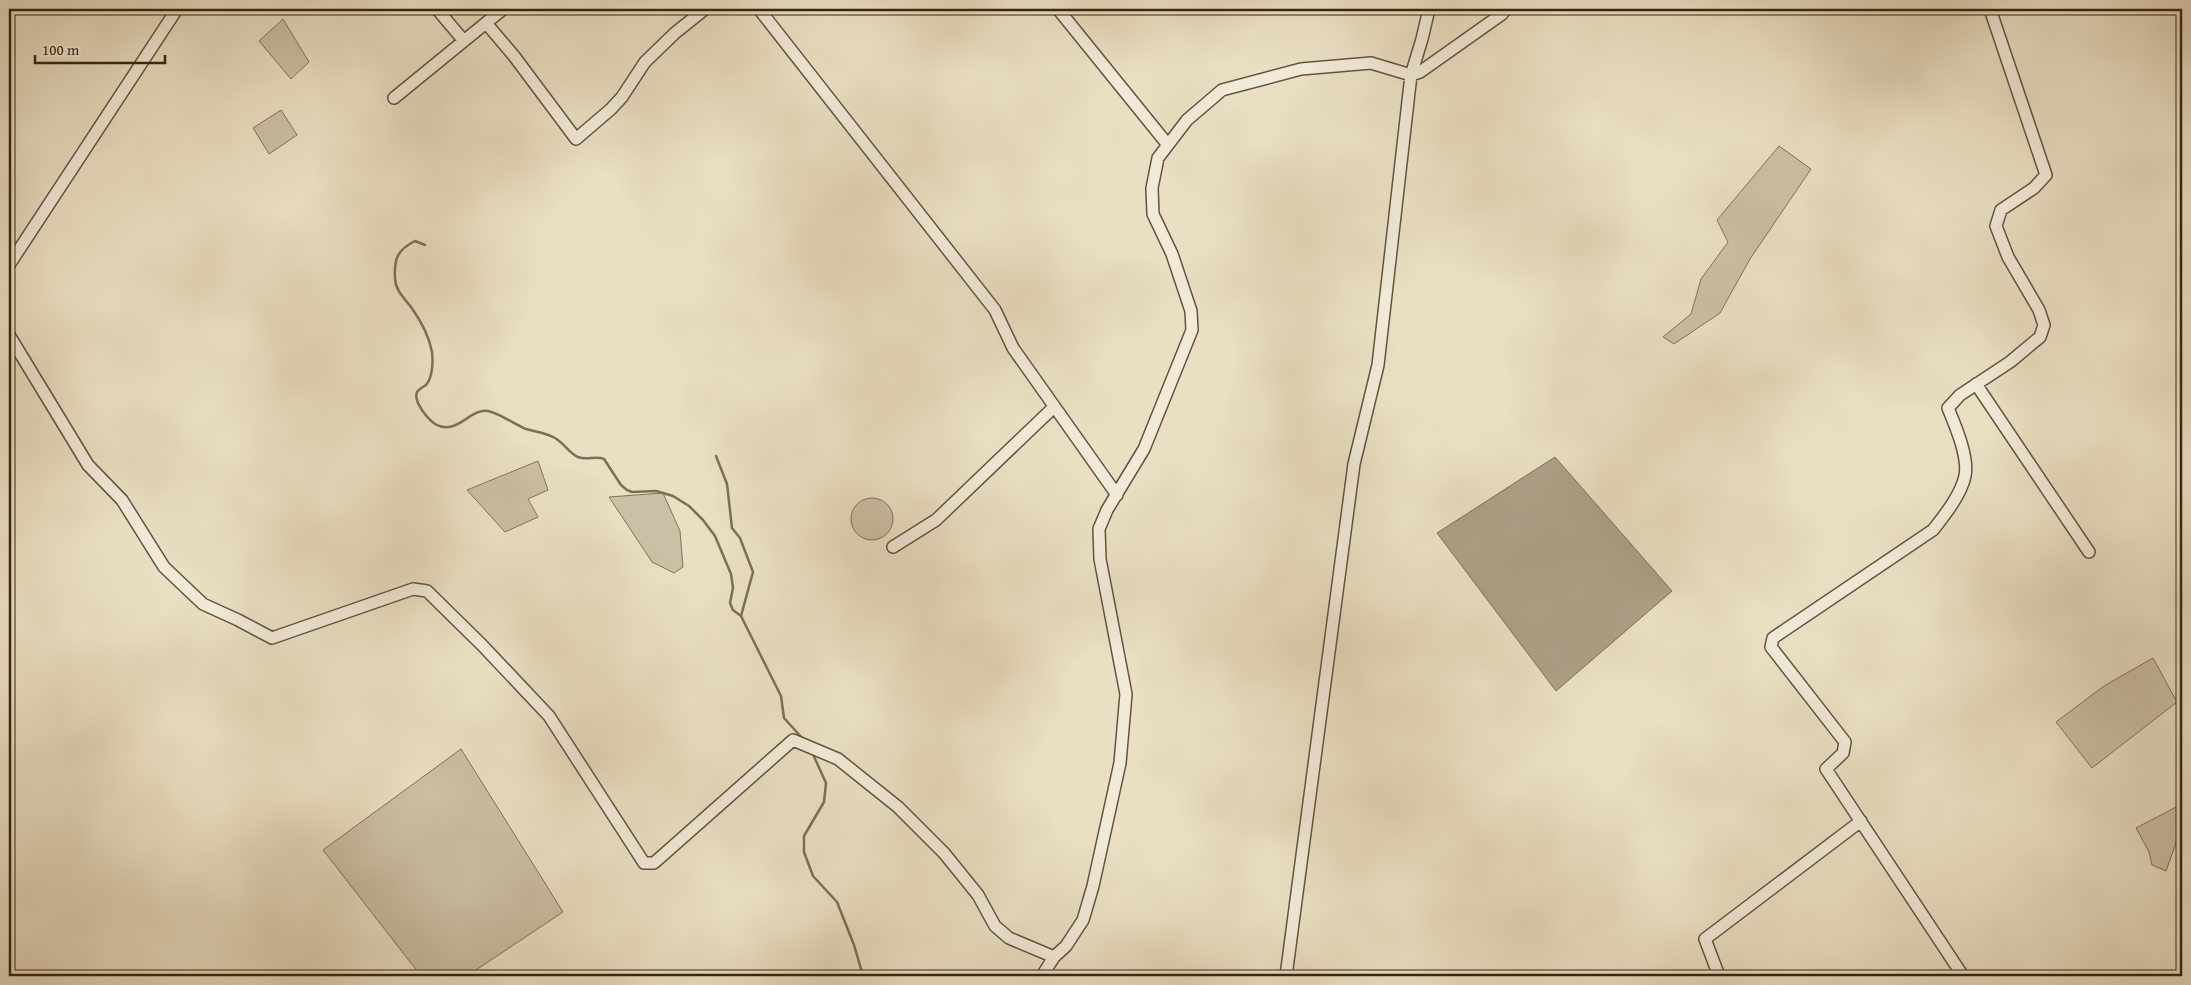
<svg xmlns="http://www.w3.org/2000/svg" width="2191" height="985" font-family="'Gentium Book Plus',serif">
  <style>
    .green { fill: #cbbfa5; stroke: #80725c }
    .water { fill: #aca087; stroke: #7c6f59 }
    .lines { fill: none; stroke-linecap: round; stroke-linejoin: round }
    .stream { stroke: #7c6f59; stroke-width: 2.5 }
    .minor-casing { stroke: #62543f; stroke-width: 14 }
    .minor { stroke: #f1ead8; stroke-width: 11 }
  </style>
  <rect width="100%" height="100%" fill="#eadfc3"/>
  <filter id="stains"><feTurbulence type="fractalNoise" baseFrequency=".004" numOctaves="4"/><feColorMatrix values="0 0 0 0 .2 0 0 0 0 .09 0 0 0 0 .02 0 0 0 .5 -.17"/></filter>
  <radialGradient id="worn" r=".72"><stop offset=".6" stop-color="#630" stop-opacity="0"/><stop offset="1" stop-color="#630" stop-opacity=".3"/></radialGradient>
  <path class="green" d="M283 19 309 62 291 79 259 41Z
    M281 110 297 135 269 154 253 128Z
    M1779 146 1811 169 1750 259 1720 313 1674 344 1663 337 1691 314 1701 279 1728 242 1717 220Z
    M538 461 548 490 528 499 538 517 505 532 467 490Z
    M663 493 680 531 683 567 674 573 652 562 609 497Z
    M851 519a21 21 0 1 1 42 0a21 21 0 1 1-42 0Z
    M2153 658 2177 702 2092 768 2056 722 2104 686Z
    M461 749 563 912 467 976H421L323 850Z
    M2182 804V826L2166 871 2152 865 2149 852 2136 828Z"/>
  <path class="water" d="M1555 457 1672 591 1556 691 1437 533Z"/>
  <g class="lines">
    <path class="stream" d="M2182 119 2179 125 2182 128
      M425 245 415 241C397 250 394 259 395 278 395 290 404 298 411 307 421 321 429 335 432 352 433 361 433 377 426 385 423 387 419 389 417 392 413 402 428 419 435 424 456 437 470 408 488 411 501 414 514 424 526 429 536 432 547 433 555 438 564 443 569 453 578 457 587 461 596 455 604 459L621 485 627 490 632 492 656 491 673 496 689 506 703 520 715 536 731 574 733 588 730 603 733 610 741 616
      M716 456 727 484 732 528 740 538 753 572 741 616 781 696 784 718 804 740
      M812 752 826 783 824 802 804 836V852L813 876 837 902 854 945 863 976"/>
    <g class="minor-casing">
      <path id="minor" d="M437 9 464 41
        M759 9 995 310 1013 348 1117 495
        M1058 9 1168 145
        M486 23 514 56 576 139 611 109 622 97 645 62 675 33 705 9
        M394 98 503 9
        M9 265 177 9
        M9 335 88 465 122 500 164 567 203 604 238 620 272 638 413 589 427 591 482 645 549 716 644 863H654L793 740 838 759 898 807 944 853 978 895 995 926 1009 938 1054 957
        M1976 384 2089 552
        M893 547 936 520 1054 407
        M1042 976 1054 957 1066 946 1083 920 1093 886 1120 763 1126 694 1100 559 1099 529 1107 510 1144 449 1192 330 1191 311 1172 254 1153 214 1152 188 1158 158 1187 120 1222 90 1301 69 1371 63 1411 75 1422 39 1429 9
        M1286 976 1354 464 1378 365 1411 75 1420 72 1502 14 1506 9
        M1719 976 1705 939 1861 821
        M1963 976 1826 769 1843 753 1845 742 1771 647 1773 638 1933 530C1944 516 1961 495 1965 476 1969 457 1955 425 1948 408L1960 395 2010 362 2040 337 2044 325 2039 310 2008 257 1996 226 2001 210 2034 188 2046 175 1990 9"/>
    </g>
    <use href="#minor" class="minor"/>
  </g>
  <rect width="2191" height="985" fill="none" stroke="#eadfc3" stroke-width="30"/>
  <rect x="10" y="10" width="2171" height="965" fill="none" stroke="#342513" stroke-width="2.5"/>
  <rect x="15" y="15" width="2161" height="955" fill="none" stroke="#342513"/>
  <path d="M35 55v8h130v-8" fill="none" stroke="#342513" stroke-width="2.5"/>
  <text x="42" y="55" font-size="15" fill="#342513" stroke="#f1ead8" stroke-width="4" paint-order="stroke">100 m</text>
  <rect width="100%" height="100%" filter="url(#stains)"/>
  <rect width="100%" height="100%" fill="url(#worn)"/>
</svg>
